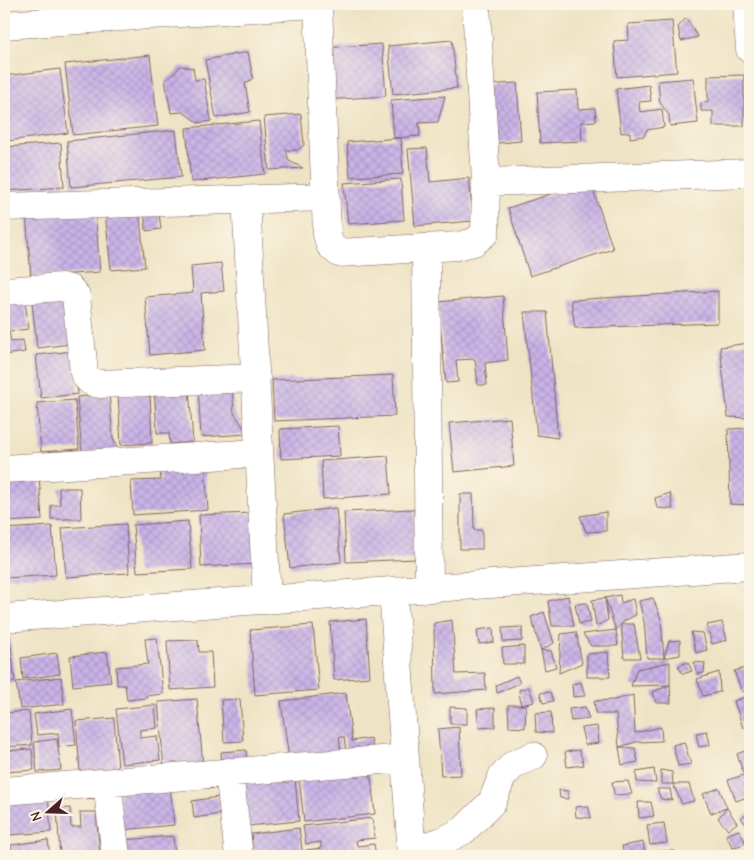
<svg xmlns="http://www.w3.org/2000/svg" width="754" height="860" font-family="'Comic Neue',sans-serif">
  <style>
    .building { fill: url(#building-cross-hatch) }
    .lines { fill: none; stroke-linecap: round; stroke-linejoin: round }
    .minor-casing { stroke: #836461; stroke-width: 29 }
    .minor { stroke: #fff; stroke-width: 28 }
  </style>
  <defs>
    <pattern id="building-cross-hatch" width="8" height="8" patternUnits="userSpaceOnUse" patternTransform="scale(1.25)"><rect width="8" height="8" fill="#c8b4e7"/><path d="M0 0l8 8M0 8l8-8" fill="none" stroke="#ad9ac6"/></pattern>
  </defs>
  <rect width="100%" height="100%" fill="#fcf5e5"/>
  <filter id="ink" filterUnits="userSpaceOnUse"><feTurbulence type="fractalNoise" baseFrequency=".02" numOctaves="2"/><feDisplacementMap in="SourceGraphic" scale="10" xChannelSelector="R" yChannelSelector="G"/><feConvolveMatrix kernelMatrix="1 2 1 2 8 2 1 2 1" color-interpolation-filters="sRGB"/></filter>
  <filter id="wash" filterUnits="userSpaceOnUse"><feTurbulence type="fractalNoise" baseFrequency=".0096" numOctaves="4" result="noise"/><feDisplacementMap in="SourceGraphic" scale="20" xChannelSelector="R" yChannelSelector="G"/><feGaussianBlur stdDeviation="1.12" result="paint"/><feColorMatrix in="noise" values="0 0 0 0 0 0 0 0 0 0 0 0 0 0 0 0 0 1.4 0 .05"/><feComposite in="paint" operator="in"/></filter>
  <g filter="url(#wash)">
    <rect width="100%" height="100%" fill="#eee4c5"/>
    <g id="blocks">
      <path class="building" d="M686 18 698 37 681 41 678 27Z
        M672 21 677 72 617 77 614 41 629 40 628 24Z
        M452 40 457 88 393 94 388 46Z
        M382 44 386 96 326 100 322 48Z
        M248 52 253 78 245 84 250 112 216 118 205 60Z
        M150 55 158 126 73 135 65 64Z
        M180 66 193 68 195 80 204 79 211 121 198 123 183 112 171 113 165 80 175 73Z
        M60 69 68 133 7 141 4 113V76Z
        M744 75V126H713V111H701V103L708 101V76Z
        M693 78 698 123 670 126 669 115 660 103 658 81Z
        M517 83 521 141 488 144 484 85Z
        M649 85 651 101 639 102 640 112 662 109 664 127 647 130 644 136 630 138V132L621 133 616 89Z
        M577 90 578 109 595 108 596 121 581 122 582 141 540 143 537 92Z
        M445 96 438 122 419 123 420 136 394 138 391 100Z
        M301 114 304 145 298 150H286L289 161 303 168 269 170 264 117Z
        M259 121 265 174 191 182 186 128Z
        M176 130 181 177 71 187 67 141Z
        M401 138 403 174 350 177 347 142Z
        M61 143 64 187 4 191V147Z
        M427 148 430 182 469 178 473 221 415 226 408 149Z
        M401 179 404 220 348 224 344 183Z
        M590 181 613 249 530 276 508 208Z
        M158 206 161 229 146 231 144 208Z
        M139 208 145 267 111 270 105 212Z
        M95 209 100 272 31 277 26 214Z
        M221 263 224 291 201 293 205 350 150 355 145 297 193 293 191 266Z
        M718 291V323L575 328 571 300Z
        M503 296 508 360 485 363 487 385H478L475 359 456 360 458 382 446 383 438 302Z
        M65 298 71 344 37 348 32 302Z
        M25 301 29 329 9 331 11 342 23 340 25 352 4 355V304Z
        M524 312H547L558 438 537 435Z
        M749 343 750 418 728 417 720 347Z
        M73 351 78 394 41 398 36 355Z
        M393 375 395 416 274 421 272 380Z
        M232 385 234 413 248 434 201 437 198 387Z
        M189 388 193 442 170 444 169 433H157L154 389Z
        M109 394 113 439 119 451 82 454 77 397Z
        M150 394 152 443 121 445 118 395Z
        M75 400 79 449 41 452 37 403Z
        M510 418 514 466 454 472 449 423Z
        M338 426 340 456 281 459 280 429Z
        M750 428V505L730 504 728 429Z
        M388 456 391 494 323 499 321 461Z
        M205 464 208 510 133 515 131 481 161 480 160 467Z
        M39 475 42 520 4 522V477Z
        M59 488H80L81 519H51V505H60Z
        M670 493 673 509 657 508 655 498Z
        M460 494H473L474 530H482V549H460Z
        M336 508 341 562 290 568 284 514Z
        M414 509 416 559 346 562 344 512Z
        M606 512V531L586 532 580 516Z
        M253 513 256 564 201 567 199 515Z
        M188 521 192 569 137 572 133 525Z
        M126 524 129 573 66 577 62 528Z
        M52 526 56 575 4 578V529Z
        M620 595 621 603 633 599 636 615 624 621 616 630 605 598Z
        M568 596 574 626H552L548 601Z
        M605 598 608 620 596 626 592 600Z
        M653 598 661 619 664 658H647L644 621 639 601Z
        M587 603 591 622 579 624 575 604Z
        M544 612 554 643 541 650 551 651 556 667 545 670 541 650 531 617Z
        M366 619 370 677 334 680 330 622Z
        M452 620 456 674 485 673 486 690 435 694 434 623Z
        M722 622 727 640 712 644 707 625Z
        M621 624H634L640 658H624Z
        M313 625 319 690 255 695 250 630Z
        M522 627V641L503 642 502 628Z
        M493 628 494 642 479 644 477 630Z
        M616 630 618 646H591L583 634Z
        M576 632 582 663 559 673 561 634Z
        M691 632 703 633 707 650 696 653Z
        M10 636 15 682 4 684V637Z
        M157 638 163 694 146 696 147 698 127 700 125 685H117L116 667 148 664 145 639Z
        M198 640 199 652H211L213 687 170 690 167 641Z
        M680 640V655L664 658 669 641Z
        M524 646V664H503L502 648Z
        M107 652 111 682 73 686 70 656Z
        M608 652 610 677H587V654Z
        M57 653 60 674 23 679 21 658Z
        M670 662V685L671 703H656L653 692 670 685 631 686 637 669Z
        M688 662 692 671 683 674 678 666Z
        M694 662 705 663 704 673 697 674Z
        M750 667V688L742 692 734 671Z
        M719 672 720 692 703 696 697 679Z
        M517 676 520 683 497 693 496 685Z
        M61 677 64 704 20 709 16 682Z
        M581 682 585 696 573 697 572 684Z
        M529 687 534 702 521 705 519 690Z
        M550 692 553 701 543 703 540 693Z
        M346 693 352 741 371 738 374 755 347 759 344 737H339L341 753 289 759 281 701Z
        M633 695 635 733 661 727 662 741 636 742 619 747 635 748 638 762 622 765 619 747 616 714H596L594 701 614 700Z
        M750 695V722L743 728 734 701Z
        M197 699 203 765 164 768 158 702Z
        M240 699 243 741 224 742 221 700Z
        M155 705 157 728 140 730V738L157 736 160 760 122 764 116 709Z
        M508 705H526L525 728 509 727Z
        M450 707 467 708V724H450Z
        M585 707 589 719 571 721 569 709Z
        M495 708V727L479 728 477 709Z
        M72 709 76 745 59 747 58 733 37 735 34 714Z
        M29 711 32 745 4 747V713Z
        M551 712 552 733 536 732 535 713Z
        M114 718 118 769 80 772 76 721Z
        M597 726 599 743 585 745 581 728Z
        M459 727 461 775 441 776 438 729Z
        M707 731 710 745 699 747 696 733Z
        M57 739 61 770 37 772 34 742Z
        M684 742 691 764 678 766 673 745Z
        M32 749 34 770 4 772V751Z
        M750 749V796L736 801 728 780 744 775 737 754Z
        M246 750 247 766 222 768 221 752Z
        M579 750 584 765 567 767 565 752Z
        M370 769 375 814 304 822 299 777Z
        M654 769 656 783 637 782 636 772Z
        M661 770 672 772 673 784H689L694 801 682 804 673 784H661Z
        M295 779 299 821 248 826 244 783Z
        M628 781 632 794 614 795 612 782Z
        M170 785 174 825 122 830 118 790Z
        M719 788 727 808 737 823 728 830 718 818 727 808 711 813 703 794Z
        M657 789H670L672 800 661 799Z
        M559 790 568 791V799L560 798Z
        M48 794 51 832 9 835 6 796Z
        M218 797 220 814 194 818 192 801Z
        M638 802H651L654 816 639 818Z
        M588 806 591 818 576 817 575 807Z
        M70 808 71 827H81L80 812H96L100 856H60L57 809Z
        M750 812V829L741 818Z
        M372 818 375 838 356 840 357 846 374 844 376 856H307L306 850 321 848V842L306 844 303 826Z
        M664 823 667 843 650 845 647 825Z
        M299 828 303 856H253L251 834Z
        M739 830 746 843 733 848 726 835Z
        M173 836 175 856H125L123 840Z
        M48 840 50 856H12L11 845Z
        M643 842 645 855 624 856 622 846Z
        M657 851H675L676 856H657Z"/>
    </g>
  </g>
  <g filter="url(#ink)">
    <use href="#blocks" fill-opacity="0" stroke="#836461" stroke-width="1"/>
    <g class="lines">
      <g class="minor-casing">
        <path id="minor" d="M318 4 327 234 330 245 339 253 458 246 474 242 485 233 486 182
          M476 4 486 182 750 173
          M747 4 750 49
          M4 25 312 4
          M246 200 267 600
          M4 207 325 197
          M426 248 429 588
          M4 291 62 287 70 289 76 296 84 373C87 380 91 382 99 384L256 378
          M4 469 259 453
          M393 591 412 856
          M4 618 750 566
          M229 772 239 856
          M107 783 116 856
          M4 791 405 758
          M412 851 445 840 464 830 492 802 502 777 514 764 533 756"/>
      </g>
      <use href="#minor" class="minor"/>
    </g>
  </g>
  <rect width="754" height="860" fill="none" stroke="#fcf5e5" stroke-width="20"/>
  <g transform="translate(48 812) rotate(250)" stroke="#fcf5e5" stroke-width="4" paint-order="stroke">
  <path d="M0-4L9 19L0 12L-9 19Z" fill="#4a1f2b"/>
  <text y="-8" font-size="14" font-weight="bold" text-anchor="middle" fill="#4a1f2b">N</text>
  </g>
</svg>
